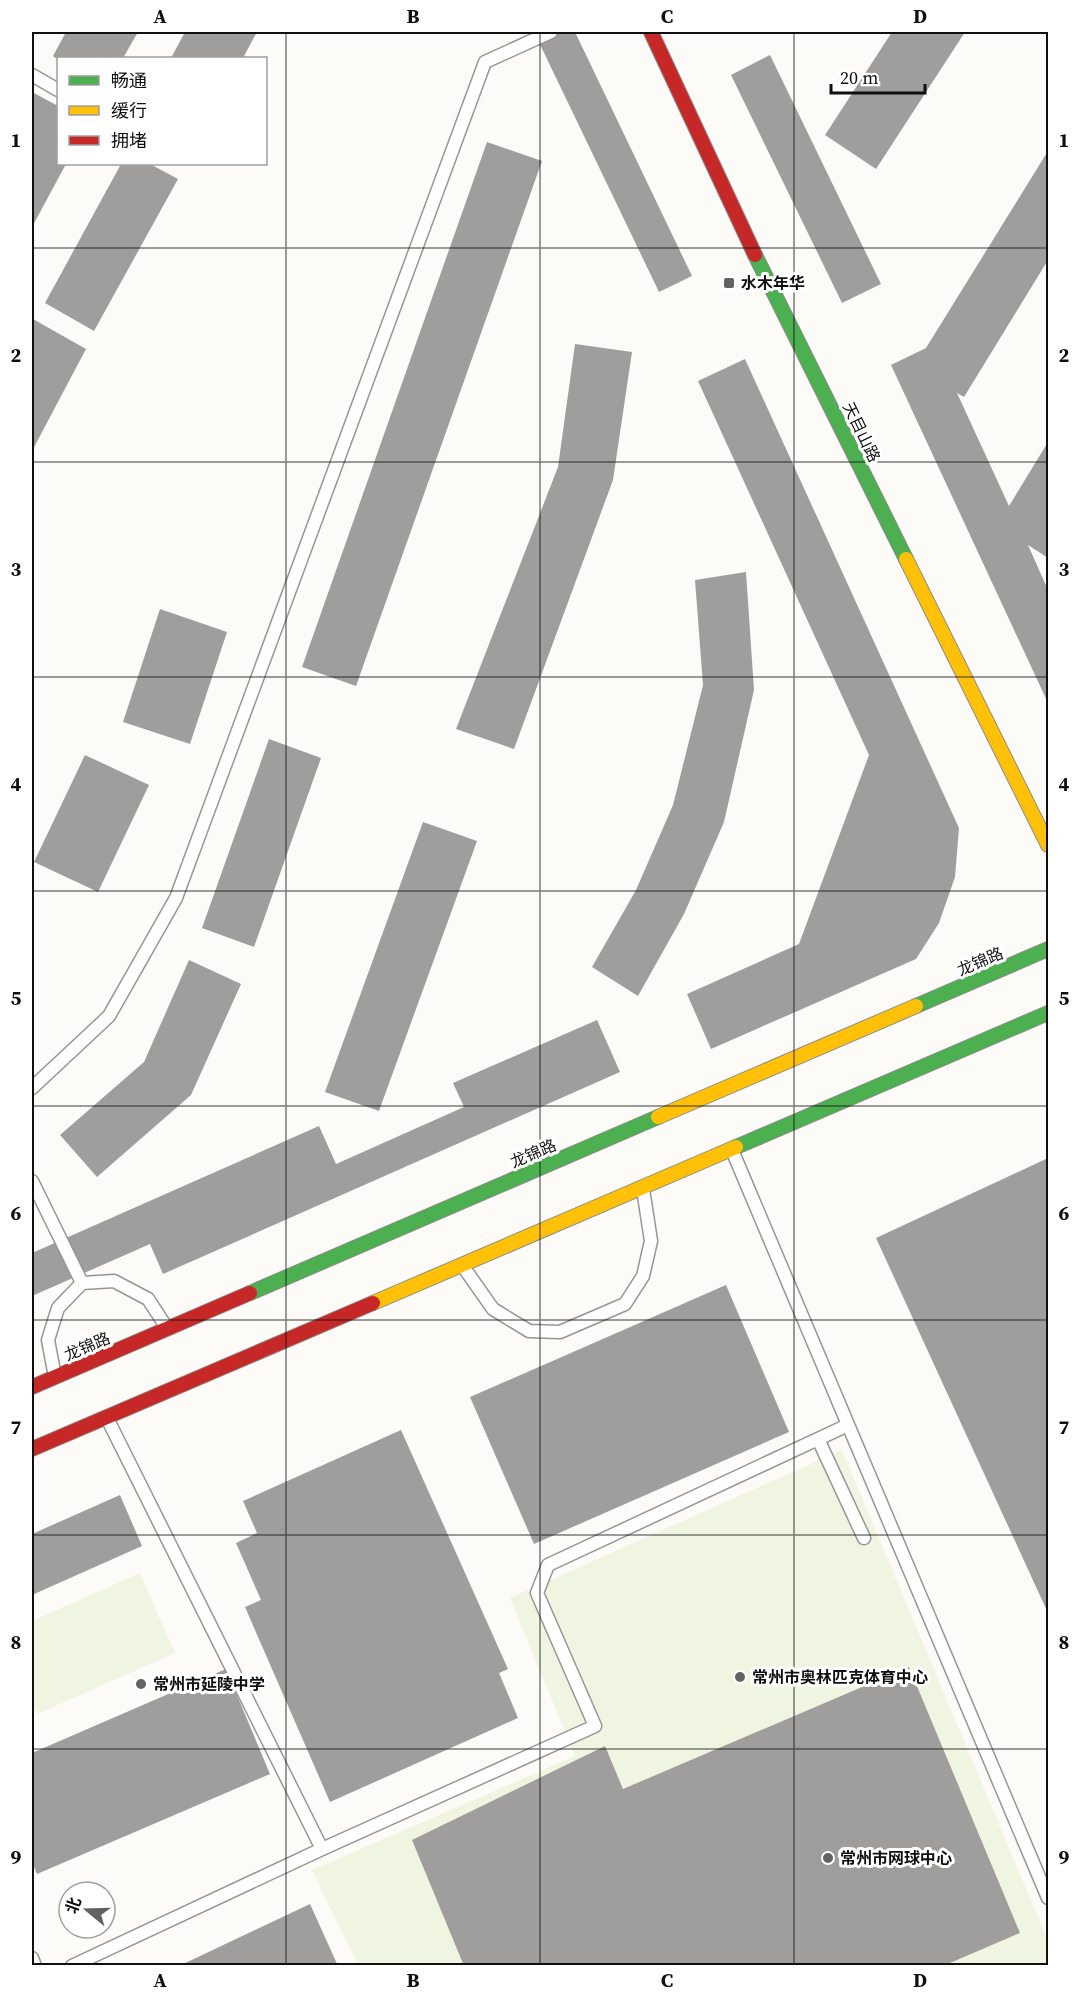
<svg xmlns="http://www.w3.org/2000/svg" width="1080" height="1997" font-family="'Source Serif 4','Noto Sans SC',serif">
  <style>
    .pitch { fill: #f0f5e1 }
    .building { fill: #a09e9c }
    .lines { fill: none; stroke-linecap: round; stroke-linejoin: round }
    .lane-casing { stroke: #969694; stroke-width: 15 }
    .fast-casing { stroke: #8d8c8b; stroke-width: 16 }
    .slow-casing { stroke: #8d8c8b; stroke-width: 16 }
    .jam-casing { stroke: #8d8c8b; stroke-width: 16 }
    .lane { stroke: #fffefe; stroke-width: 12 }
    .fast { stroke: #4caf50; stroke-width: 14 }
    .slow { stroke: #ffc107; stroke-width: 14 }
    .jam { stroke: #c62828; stroke-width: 14 }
    .grid { fill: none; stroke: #101010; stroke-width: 1.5; stroke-opacity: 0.55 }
    .poi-dot { fill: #636261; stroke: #fff; stroke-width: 2 }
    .labels { text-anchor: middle; stroke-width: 6; stroke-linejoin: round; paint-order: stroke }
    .poi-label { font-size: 16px; font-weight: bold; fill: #101010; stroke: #fff; text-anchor: start }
    .street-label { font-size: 16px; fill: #101010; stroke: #fff }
    .neatline { fill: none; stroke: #101010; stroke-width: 2 }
    .grid-label { font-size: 20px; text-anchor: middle; font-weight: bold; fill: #101010 }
  </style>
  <rect width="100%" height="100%" fill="#fcfbf7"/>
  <path class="pitch" d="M842 1450 1048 1941V1965H358L312 1870 575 1756 510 1598Z
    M140 1573 175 1653 37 1714 32 1701V1621Z"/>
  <path class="building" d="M66 32H138L123 58 58 60 53 56Z
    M185 32H257L243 58H171Z
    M534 32H575L692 276 659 292Z
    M892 32H965L876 169 825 135Z
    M770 55 881 284 842 303 731 75Z
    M34 93 58 106V164H66L32 227V98Z
    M487 142 542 161 356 686 302 667Z
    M1048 151V260L964 397 957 393 1009 506 1048 442V558L1028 545 1048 590V703L891 365 926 348Z
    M121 164H150L178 179 94 331 45 303Z
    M33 319 86 349 32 451V322Z
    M575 344 632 352 613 480 514 749 456 729 558 467Z
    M745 359 959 828 955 877 939 923 916 959 711 1049 687 994 799 944 869 755 698 381Z
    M746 572 754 690 724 822 684 914 638 996 592 967 636 890 673 805 703 685 695 580Z
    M160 609 227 632 190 744 123 722Z
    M269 739 321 758 254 947 202 928Z
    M85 755 149 785 98 892 34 862Z
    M423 822 477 841 379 1111 325 1092Z
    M189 960 241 984 191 1095 97 1177 60 1135 144 1062Z
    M597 1020 620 1072 163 1274 150 1244 32 1296V1253L319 1126 336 1164 464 1107 453 1083Z
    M1048 1158V1613L876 1238Z
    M726 1285 789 1432 534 1544 470 1397Z
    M401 1430 508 1669 499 1673 518 1718 330 1802 245 1607 261 1600 236 1543 257 1533 243 1501Z
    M120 1495 142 1546 32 1595V1534Z
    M909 1667 1020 1933 943 1966H464L412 1840 605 1746 623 1789Z
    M226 1669 270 1774 37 1874 32 1862V1753Z
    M310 1904 338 1966H179Z"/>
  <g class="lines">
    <g class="lane-casing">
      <path id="lane" d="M32 75 58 90
        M32 1088 109 1016 176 898 485 62 551 32
        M732 1150 1048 1898
        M32 1181 82 1283
        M462 1265 493 1309 529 1331 560 1332 625 1304 643 1276 651 1241 643 1189
        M55 1377 48 1340 58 1308 82 1283 114 1281 148 1299 167 1328
        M107 1418 322 1849
        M818 1439 864 1538
        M32 1958 35 1966
        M72 1966 322 1849 595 1726 537 1593 548 1565 848 1425"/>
    </g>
    <g class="fast-casing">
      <path id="fast" d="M755 255 906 559
        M916 1006 1048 949
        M736 1147 1048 1013
        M250 1293 658 1117"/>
    </g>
    <g class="slow-casing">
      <path id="slow" d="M906 559 1048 845
        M658 1117 916 1006
        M373 1303 736 1147"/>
    </g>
    <g class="jam-casing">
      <path id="jam" d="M651 32 755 255
        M32 1387 250 1293
        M32 1449 373 1303"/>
    </g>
    <use href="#lane" class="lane"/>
    <use href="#fast" class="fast"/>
    <use href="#slow" class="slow"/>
    <use href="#jam" class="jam"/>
  </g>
  <path class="grid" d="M286 32V1966M540 32V1966M794 32V1966M32 248H1048M32 462H1048M32 677H1048M32 891H1048M32 1106H1048M32 1320H1048M32 1535H1048M32 1749H1048"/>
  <g class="poi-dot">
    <rect x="723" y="277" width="12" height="12" rx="3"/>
    <circle cx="740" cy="1677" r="6"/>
    <circle cx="141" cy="1684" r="6"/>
    <circle cx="828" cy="1858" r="6"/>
  </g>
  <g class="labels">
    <g class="poi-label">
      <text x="741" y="289">水木年华</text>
      <text x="752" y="1683">常州市奥林匹克体育中心</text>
      <text x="153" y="1690">常州市延陵中学</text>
      <text x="840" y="1864">常州市网球中心</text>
    </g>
    <g class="street-label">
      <text transform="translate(862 432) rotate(64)" y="6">天目山路</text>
      <text transform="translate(980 961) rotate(-23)" y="6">龙锦路</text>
      <text transform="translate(533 1153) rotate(-23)" y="6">龙锦路</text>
      <text transform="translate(87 1346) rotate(-23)" y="6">龙锦路</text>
    </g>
  </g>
  <rect width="1080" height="1997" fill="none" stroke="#ffffff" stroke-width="66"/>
  <rect x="57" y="57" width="210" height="108" fill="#ffffff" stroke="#9f9f9f" stroke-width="1.5"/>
  <rect x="69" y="76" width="30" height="9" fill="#4caf50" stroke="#9f9f9f" stroke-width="1.5"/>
  <text x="111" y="87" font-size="18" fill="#101010">畅通</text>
  <rect x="69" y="106" width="30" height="9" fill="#ffc107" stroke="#9f9f9f" stroke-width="1.5"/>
  <text x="111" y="117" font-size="18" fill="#101010">缓行</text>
  <rect x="69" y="136" width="30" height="9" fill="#c62828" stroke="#9f9f9f" stroke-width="1.5"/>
  <text x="111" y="147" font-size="18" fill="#101010">拥堵</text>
  <g transform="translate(87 1910) rotate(289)"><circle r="28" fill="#ffffff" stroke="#9f9f9f" stroke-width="1.5"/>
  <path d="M0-4.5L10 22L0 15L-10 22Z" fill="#636261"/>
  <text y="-9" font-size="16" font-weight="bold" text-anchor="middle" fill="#101010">北</text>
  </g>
  <path d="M831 84v9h94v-9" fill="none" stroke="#101010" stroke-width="3"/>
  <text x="840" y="84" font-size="18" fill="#101010" stroke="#ffffff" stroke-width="4.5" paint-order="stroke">20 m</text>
  <rect x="33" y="33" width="1014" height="1931" class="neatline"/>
  <g class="grid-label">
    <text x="160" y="23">A</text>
    <text x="413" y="23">B</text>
    <text x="667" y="23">C</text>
    <text x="920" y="23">D</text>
    <text x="16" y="147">1</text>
    <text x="1064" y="147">1</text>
    <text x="16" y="362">2</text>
    <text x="1064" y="362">2</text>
    <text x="16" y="576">3</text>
    <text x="1064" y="576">3</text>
    <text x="16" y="791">4</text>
    <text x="1064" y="791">4</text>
    <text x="16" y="1005">5</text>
    <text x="1064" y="1005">5</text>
    <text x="16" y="1220">6</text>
    <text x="1064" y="1220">6</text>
    <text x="16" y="1434">7</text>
    <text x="1064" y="1434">7</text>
    <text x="16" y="1649">8</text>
    <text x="1064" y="1649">8</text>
    <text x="16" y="1864">9</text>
    <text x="1064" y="1864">9</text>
    <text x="160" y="1987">A</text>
    <text x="413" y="1987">B</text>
    <text x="667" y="1987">C</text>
    <text x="920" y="1987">D</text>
  </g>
</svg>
